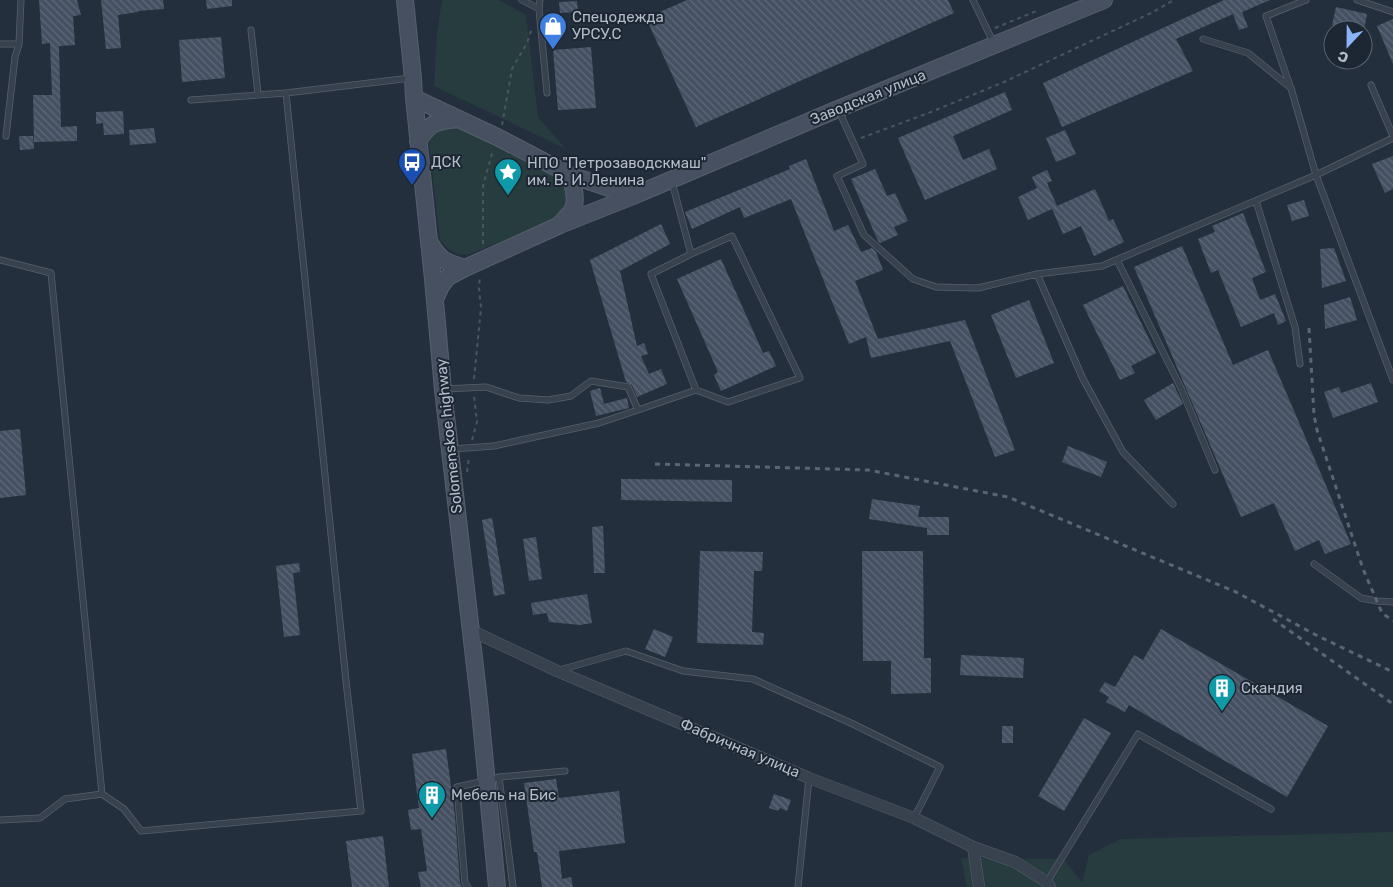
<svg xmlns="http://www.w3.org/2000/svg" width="1393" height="887" font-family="Rubik,sans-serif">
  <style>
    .green { fill: #263c3f }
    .building { fill: url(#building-back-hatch) }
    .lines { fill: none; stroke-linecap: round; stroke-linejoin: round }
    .lane-casing { stroke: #565f6c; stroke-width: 7 }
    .street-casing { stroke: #565f6c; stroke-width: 12 }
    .secondary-casing { stroke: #565f6c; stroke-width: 18 }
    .path { stroke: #44595c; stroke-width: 2; stroke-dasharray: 4 4; stroke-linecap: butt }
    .lane { stroke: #38414e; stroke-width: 5.5 }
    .street { stroke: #38414e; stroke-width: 11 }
    .secondary { stroke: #465061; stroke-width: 16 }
    .rail { stroke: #5a6575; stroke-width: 3; stroke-dasharray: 5 5; stroke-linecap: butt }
    .labels { text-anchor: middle; stroke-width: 4; stroke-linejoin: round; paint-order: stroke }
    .poi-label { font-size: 15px; fill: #b4bcc9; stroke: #1d2633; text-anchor: start }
    .street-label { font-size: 15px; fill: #b4bcc9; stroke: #1d2633 }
  </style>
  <defs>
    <pattern id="building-back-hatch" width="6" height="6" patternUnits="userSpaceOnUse" patternTransform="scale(1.25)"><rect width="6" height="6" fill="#455162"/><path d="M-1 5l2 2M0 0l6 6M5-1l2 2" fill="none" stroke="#5d6877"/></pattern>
  </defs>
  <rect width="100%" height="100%" fill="#242f3e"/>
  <path class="green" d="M442 0H499L526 15 538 117 566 149 434 86 437 34Z
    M457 127 560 180C572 195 567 205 556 219L470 254C454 256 450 251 440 240L429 143C436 128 442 129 457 127Z
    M1393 832V887H967L961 858 1064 859 1082 883 1089 855 1121 839Z"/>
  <path class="building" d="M39 0H77L81 15 73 16 75 45 59 46 61 127 77 126V141L34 142 33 95H52L50 43 42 44Z
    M101 0H163L164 9 138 11V12L118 15 121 48 106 49Z
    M206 0H232V6L207 9Z
    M687 0H948L954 13 696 127 646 18Z
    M1224 0H1270L1242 12 1248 27 1239 30 1233 14 1176 39 1193 71 1062 127 1043 83Z
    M577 1 578 12 560 13 559 2Z
    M1336 7 1367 14 1364 30H1355L1332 25Z
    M1393 19V64L1377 26Z
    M221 37 225 78 182 82 179 40Z
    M591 47 596 108 558 110 553 50Z
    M1005 92 1012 110 953 136 963 160 989 149 997 169 925 200 898 138Z
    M123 111 124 134 104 135 103 123 96 124V112Z
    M154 128 156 143 130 145 129 130Z
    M1065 130 1076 154 1056 162 1046 138Z
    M19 136H33L34 149 20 150Z
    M1393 156V189L1385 193 1372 164Z
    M806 159 834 231 848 225 861 252 872 248 876 252 883 270 855 281 878 339 965 320 1015 450 995 457 950 341 871 358 866 337 849 344 791 199 744 218 740 207 692 229 685 212 790 169 789 166Z
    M875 169 887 196 895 193 908 221 894 227 898 235 880 243 878 241 851 179Z
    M1047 170 1052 181 1047 183 1057 206 1095 189 1109 221 1113 219 1124 242 1094 256 1081 226 1063 234 1052 209 1028 220 1018 197 1037 188 1032 177Z
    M1304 200 1309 216 1292 221 1287 205Z
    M1243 213 1266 272 1252 278 1260 300 1275 294 1286 321 1278 325 1274 313 1241 327 1218 270 1211 273 1198 239 1215 232 1212 226Z
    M661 224 670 244 620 271 637 346 644 343 648 354 641 356 649 374 661 369 667 384 637 397 632 385 626 382 590 260Z
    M1182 246 1233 365 1268 350 1351 544 1325 554 1319 540 1295 551 1274 503 1241 517 1134 267Z
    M1334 248 1346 281 1322 288 1320 249Z
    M721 259 763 353 769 351 776 366 721 391 714 375 718 372 677 279Z
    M1123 286 1156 353 1131 366 1135 373 1120 380 1083 305Z
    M1350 297 1357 320 1325 329 1324 305Z
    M1029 300 1054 363 1016 378 991 315Z
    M1173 383 1183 404 1156 420 1144 400Z
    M1371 383 1378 402 1333 418 1324 392 1339 387 1341 393Z
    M600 388 604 404 627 398 629 408 596 416 590 391Z
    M20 429 26 495 0 498V431Z
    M1068 446 1107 462 1101 477 1062 462Z
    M621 479 732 480V502L621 500Z
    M872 499 920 506 918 517H949V535H927V528L869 519Z
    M492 518 505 594 494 596 482 520Z
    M603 526 605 573H594L592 527Z
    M536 537 542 579 529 581 523 539Z
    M700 551 763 552 762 571H754L752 632 764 633 763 645 697 643Z
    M862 551H923L924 658H931V693L891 694V661H863Z
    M299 563 300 572 293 573 300 635 284 637 276 566Z
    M587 594 592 623 580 625 549 622 547 613 533 615 531 603Z
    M654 629 673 637 665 657 645 649Z
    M1161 629 1328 726 1287 797 1129 705 1125 712 1106 702 1109 697 1099 691 1105 682 1115 687 1134 655 1143 660Z
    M961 655 1024 658 1023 678 960 675Z
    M1084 718 1111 733 1064 811 1038 796Z
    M1002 726H1013V743H1002Z
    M446 749 455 816 460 883 462 887H421L418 872 427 871 421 829 411 830 408 810 419 808 412 754Z
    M556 779 559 798 619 791 625 843 559 851 562 879 571 877 573 887H542L537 852H534L524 783Z
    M774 794 791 800 787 811 780 808 778 811 769 808Z
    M383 836 389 887H352L346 841Z"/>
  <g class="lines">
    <g class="lane-casing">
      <path id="lane" d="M522 0 539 9
        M540 0 539 9 547 93
        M973 0 994 44
        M1357 0 1393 12
        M251 30 258 94
        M1203 39 1248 53 1291 88 1316 175 1393 380
        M0 44H19L21 0
        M1371 85 1393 136
        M1290 86 1266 16 1306 0
        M191 100 286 93 411 78
        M839 111 863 164 837 176 864 235 913 279 936 287 978 288 1037 274 1102 266 1316 175 1393 138
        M6 136 15 57 19 44
        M672 182 691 254 732 236 800 378 728 402 696 390 651 274 691 254
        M1256 201 1295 327 1300 364
        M0 260 51 273 102 794 65 799 40 818 0 820
        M1117 260 1181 388 1215 470
        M1037 274 1083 379 1123 452 1173 504
        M444 389 486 387 519 398 548 400 571 396 591 381 628 387 638 410 696 390
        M452 449 494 446 599 423 638 410
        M1314 564 1361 598 1377 601 1393 602
        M560 670 626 651 683 671 753 679 853 724 940 767 914 818
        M499 777 513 887
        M102 794 124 809 141 831 361 811 346 681 286 93
        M1047 882 1138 734 1271 809
        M468 887 465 883 457 787 494 779 499 777 565 771
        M798 887 809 778"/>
    </g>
    <g class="street-casing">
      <path id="street" d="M470 630 557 671 809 778 914 818 973 847 1015 862 1047 882 1050 887
        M973 847 979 887"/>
    </g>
    <g class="secondary-casing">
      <path id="secondary" d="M405 0 413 78 414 98 433 279 443 390 479 701 497 887
        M414 98 497 137 570 175 633 196
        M418 141C432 121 435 122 458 119
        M561 223C565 219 569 215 572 211 578 201 573 185 570 175
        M430 243C440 260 445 262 465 268
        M435 299 441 286 448 277 465 268 560 225 633 196 838 109 1104 0"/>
    </g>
    <path class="path" d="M995 28 1039 10
      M502 125 512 69 527 43 532 28
      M861 138 931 112 1004 82 1151 13 1172 1
      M483 244V186L493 150
      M474 379 481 308 479 288 480 276
      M472 440 477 422 474 396
      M467 472 469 457"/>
    <use href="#lane" class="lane"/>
    <use href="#street" class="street"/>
    <use href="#secondary" class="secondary"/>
    <path class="rail" d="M1309 328 1314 415 1317 430 1363 569 1382 613 1393 621
      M655 464 868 470 1008 497 1236 592 1316 635 1393 672
      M1273 619 1393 704"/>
  </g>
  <defs>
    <g id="shop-pin" transform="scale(1.4375)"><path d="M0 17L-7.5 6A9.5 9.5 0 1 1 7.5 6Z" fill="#3f7fe0" stroke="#1d2633"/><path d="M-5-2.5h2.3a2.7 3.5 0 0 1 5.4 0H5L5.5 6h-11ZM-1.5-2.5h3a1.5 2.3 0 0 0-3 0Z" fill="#fff"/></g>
    <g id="bus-pin" transform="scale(1.4375)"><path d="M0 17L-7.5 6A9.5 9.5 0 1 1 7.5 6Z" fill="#1a4fb4" stroke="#1d2633"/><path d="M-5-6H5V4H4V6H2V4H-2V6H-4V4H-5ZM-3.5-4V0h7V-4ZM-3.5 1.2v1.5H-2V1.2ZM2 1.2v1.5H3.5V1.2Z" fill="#fff"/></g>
    <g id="sight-pin" transform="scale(1.4375)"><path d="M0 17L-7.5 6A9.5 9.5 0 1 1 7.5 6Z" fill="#0f9aa8" stroke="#1d2633"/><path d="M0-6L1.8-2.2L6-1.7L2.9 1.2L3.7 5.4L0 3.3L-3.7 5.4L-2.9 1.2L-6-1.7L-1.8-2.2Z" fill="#fff"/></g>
    <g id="building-pin" transform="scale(1.4375)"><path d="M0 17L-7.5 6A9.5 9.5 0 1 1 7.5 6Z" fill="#0f9aa8" stroke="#1d2633"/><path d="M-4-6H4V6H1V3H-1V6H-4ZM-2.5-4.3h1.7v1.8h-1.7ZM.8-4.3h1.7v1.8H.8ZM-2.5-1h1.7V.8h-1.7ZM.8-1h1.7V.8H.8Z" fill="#fff"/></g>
  </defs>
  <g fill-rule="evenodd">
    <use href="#shop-pin" x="553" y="26"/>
    <use href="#bus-pin" x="412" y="162"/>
    <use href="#sight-pin" x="508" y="172"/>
    <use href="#building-pin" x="1222" y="688"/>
    <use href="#building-pin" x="432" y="795"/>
  </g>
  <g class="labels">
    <g class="poi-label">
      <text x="572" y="22">Спецодежда<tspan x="572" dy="17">УРСУ.С</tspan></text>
      <text x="431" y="167">ДСК</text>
      <text x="527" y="168">НПО "Петрозаводскмаш"<tspan x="527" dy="17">им. В. И. Ленина</tspan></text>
      <text x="1241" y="693">Скандия</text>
      <text x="451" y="800">Мебель на Бис</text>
    </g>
    <g class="street-label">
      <text transform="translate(868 97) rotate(-22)" y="5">Заводская улица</text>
      <text transform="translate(449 436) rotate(-96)" y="5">Solomenskoe highway</text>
      <text transform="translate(740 748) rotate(23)" y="5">Фабричная улица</text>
    </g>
  </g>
  <g transform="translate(1348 45) rotate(202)"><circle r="24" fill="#1d2633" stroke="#59626f"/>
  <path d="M0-4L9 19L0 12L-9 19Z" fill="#8ab4f8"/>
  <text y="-8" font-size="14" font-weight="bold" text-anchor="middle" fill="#b4bcc9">С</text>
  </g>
</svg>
